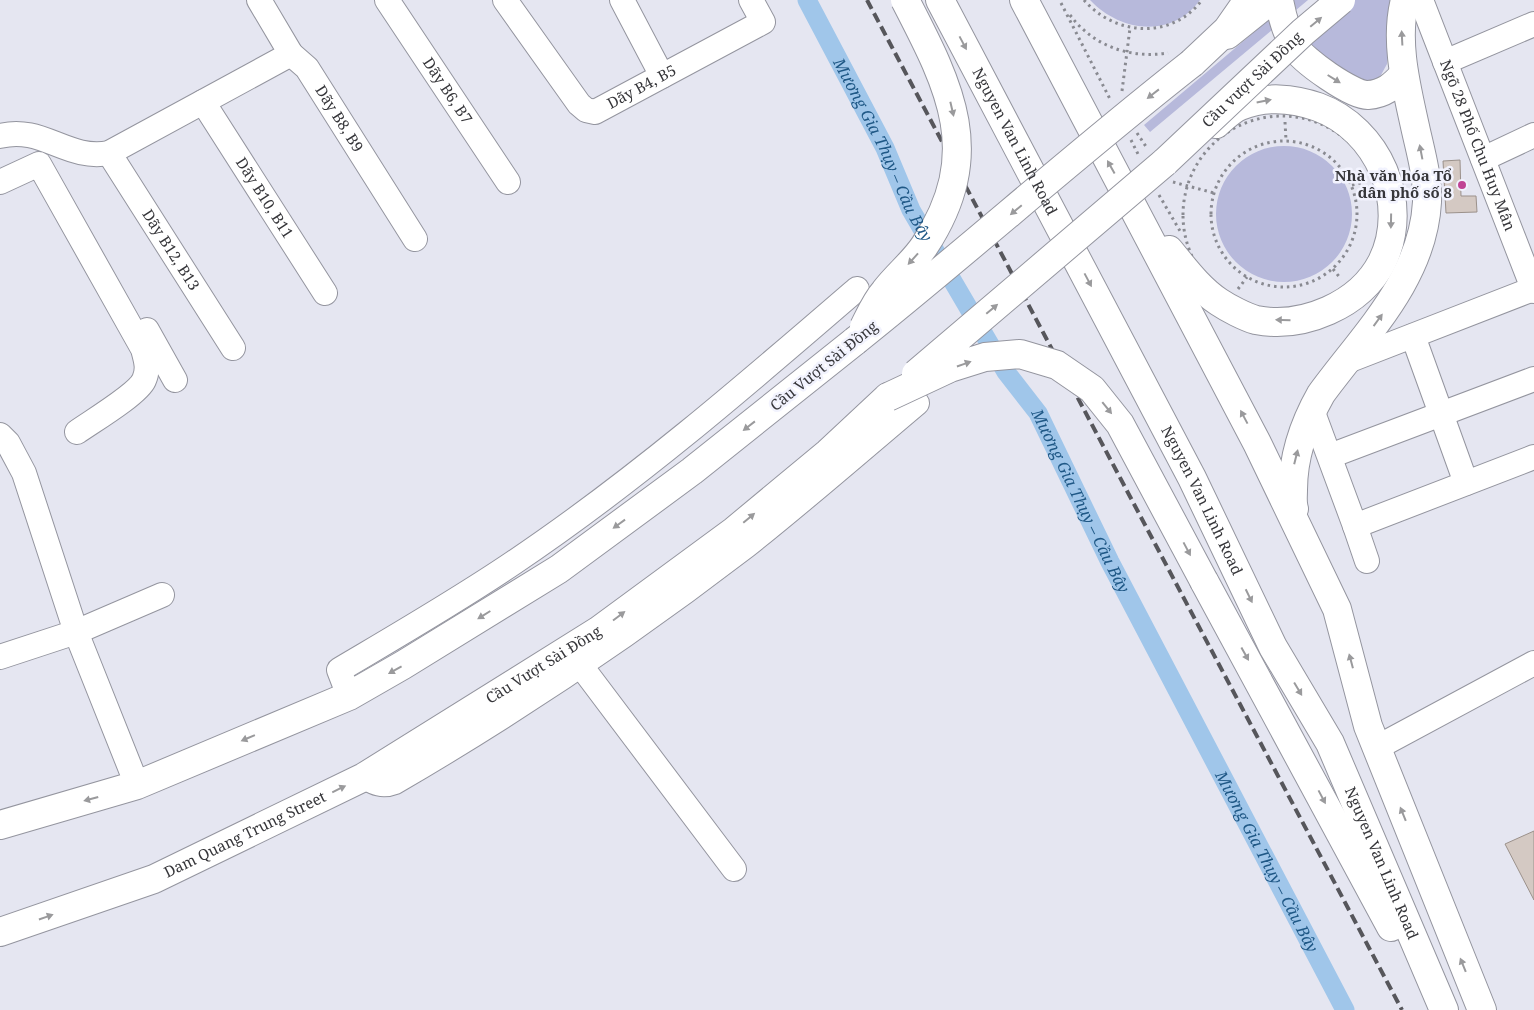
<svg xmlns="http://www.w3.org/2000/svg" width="1534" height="1010" font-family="'Noto Serif',serif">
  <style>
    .green { fill: #b7b9db }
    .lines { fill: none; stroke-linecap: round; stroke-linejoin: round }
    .canal { stroke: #a0c6ea; stroke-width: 19 }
    .building { fill: #d4c9c3; stroke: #9b918b }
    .minor-casing { stroke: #94959f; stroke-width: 26 }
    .major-casing { stroke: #94959f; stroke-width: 30 }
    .highway-casing { stroke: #94959f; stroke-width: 30 }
    .path { stroke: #898a91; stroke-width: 3; stroke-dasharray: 2.5 4; stroke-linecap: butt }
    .minor { stroke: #fff; stroke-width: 24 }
    .major { stroke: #fff; stroke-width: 28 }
    .highway { stroke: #fff; stroke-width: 28 }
    .rail { stroke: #56565b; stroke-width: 4; stroke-dasharray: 10 5; stroke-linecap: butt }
    .major-bridge-casing { stroke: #94959f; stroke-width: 30; stroke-linecap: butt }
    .highway-bridge-casing { stroke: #94959f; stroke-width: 30; stroke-linecap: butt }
    .major-bridge { stroke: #fff; stroke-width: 28 }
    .highway-bridge { stroke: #fff; stroke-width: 28 }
    .oneway { fill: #9a9a9c }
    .poi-dot { fill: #c04494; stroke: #f2f3fe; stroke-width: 2 }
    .labels { text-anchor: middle; stroke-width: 5; stroke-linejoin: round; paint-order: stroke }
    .street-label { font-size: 15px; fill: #36363a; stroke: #f2f3fe }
    .poi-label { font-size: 15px; font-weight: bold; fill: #36363a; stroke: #f2f3fe; text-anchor: end }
    .water-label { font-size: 16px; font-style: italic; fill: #1f5886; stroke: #f2f3fe }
  </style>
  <rect width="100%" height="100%" fill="#e5e6f1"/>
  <path class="green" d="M1090 0H1200C1172 39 1120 32 1090 0Z
    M1292 0H1308L1150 132 1144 125Z
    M1338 0H1393L1387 64 1381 75 1371 83 1358 85 1300 55Z
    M1216 214a68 68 0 1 1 136 0a68 68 0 1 1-136 0Z"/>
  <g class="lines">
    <path class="canal" id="s1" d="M807 0 885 148 911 210 1006 372 1038 413 1110 562 1345 1010"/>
  </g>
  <path class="building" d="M1460 160 1461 196H1476L1477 212 1446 213 1443 161Z
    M1534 831V900L1505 844Z"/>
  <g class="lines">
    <g class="minor-casing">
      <g id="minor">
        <path id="s2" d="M259 0 291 54 307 68 415 239"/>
        <path id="s3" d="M387 0 508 182"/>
        <path id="s4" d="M505 0 579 104 586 110 595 112 763 22 751 0"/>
        <path d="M622 0 662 76"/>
        <path id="s5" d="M1421 0 1534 291"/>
        <path d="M1445 62 1534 24"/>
        <path id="s6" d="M203 102 325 293"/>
        <path d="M0 136C42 125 67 161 109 153L291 54"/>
        <path id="s7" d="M109 153 233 348"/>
        <path d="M1483 159 1534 135"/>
        <path d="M0 182 39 164 143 349C146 360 149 369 144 380 138 394 91 422 77 432"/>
        <path d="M147 330 175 380"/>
        <path d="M1413 336 1466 483"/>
        <path d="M1345 362 1533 289"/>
        <path d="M1312 410 1355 526 1534 457"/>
        <path d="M0 435 8 443 24 473 76 632 137 785"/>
        <path d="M1330 456 1534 379"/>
        <path d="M1355 526 1367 561"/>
        <path d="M0 657 76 632 162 595"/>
        <path d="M581 666 734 869"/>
        <path d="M349 696 339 670C398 635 457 601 513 563 635 481 747 384 857 289"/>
        <path d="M1376 748 1534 663"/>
        <path d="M364 777C375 783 382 787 395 782 517 711 634 632 746 546 804 500 860 451 917 403"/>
      </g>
    </g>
    <g class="major-casing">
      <path id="major" d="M1227 35 1271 0"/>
    </g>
    <g class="highway-casing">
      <g id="highway">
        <path id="s8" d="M940 0 1192 478 1273 647 1330 743 1444 1010"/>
        <path d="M1024 0 1257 443 1337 609 1368 726 1482 1010"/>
        <path d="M1279 0C1282 17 1286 32 1295 47 1302 60 1353 96 1368 95 1384 94 1393 86 1403 75"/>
        <path d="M1192 63 1227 30 1248 0"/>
        <path d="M1169 250C1184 268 1199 289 1219 302 1228 308 1245 317 1256 320 1303 329 1360 305 1382 262 1411 203 1378 129 1318 107 1293 98 1265 96 1240 106 1232 109 1223 118 1216 124"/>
        <path d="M1294 509C1292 503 1293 496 1293 490 1293 455 1304 424 1321 394 1364 335 1423 279 1427 202 1428 178 1421 153 1416 131 1407 89 1394 42 1405 0"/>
        <path d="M1204 581 1391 927"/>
        <path d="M0 825 137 785 349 696 403 665 559 569 692 471 855 341"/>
        <path id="s9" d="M0 932 154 879 364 777 598 631 734 531 828 453 888 397"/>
      </g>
    </g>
    <path class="path" d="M1084 0C1115 36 1172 40 1202 0
      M1061 3 1111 101
      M1070 15C1093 46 1130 59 1168 53
      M1122 91 1130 28
      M1183 215a99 99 0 1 1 198 0a99 99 0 1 1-198 0Z
      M1285 122 1286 140
      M1137 133 1147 148
      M1131 140 1139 156
      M1211 214a73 73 0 1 1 146 0a73 73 0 1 1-146 0Z
      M1173 182 1214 193
      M1352 185 1364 182
      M1159 195 1180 231
      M1333 269 1341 279
      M1238 289 1247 277"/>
    <use href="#minor" class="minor"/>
    <use href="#major" class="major"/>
    <use href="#highway" class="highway"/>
    <path class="rail" d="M867 0 1402 1010"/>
    <g class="major-bridge-casing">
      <g id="major-bridge">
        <path id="s10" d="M1165 162 1303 32 1341 0"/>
      </g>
    </g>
    <g class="highway-bridge-casing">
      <path id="highway-bridge" d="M864 327C870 315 876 301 885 291 897 275 914 262 925 245 985 153 950 87 905 0
        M855 341C969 250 1077 153 1192 63
        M916 374 1165 162
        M888 397 950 368 985 357 1020 354 1057 365 1092 389 1120 424 1204 581"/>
    </g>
    <use href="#major-bridge" class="major-bridge"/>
    <use href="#highway-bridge" class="highway-bridge"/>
  </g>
  <defs><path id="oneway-solid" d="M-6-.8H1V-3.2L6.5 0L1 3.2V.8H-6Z" transform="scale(1.25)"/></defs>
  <g class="oneway">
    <use href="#oneway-solid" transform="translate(1316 22) rotate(-40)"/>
    <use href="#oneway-solid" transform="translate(1402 38) rotate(-93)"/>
    <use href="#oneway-solid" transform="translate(963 43) rotate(62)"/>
    <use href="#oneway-solid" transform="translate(1334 79) rotate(32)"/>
    <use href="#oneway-solid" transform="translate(1153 94) rotate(142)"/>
    <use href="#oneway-solid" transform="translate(1264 101) rotate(-11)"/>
    <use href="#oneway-solid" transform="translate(952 109) rotate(77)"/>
    <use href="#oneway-solid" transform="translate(1421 152) rotate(-101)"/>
    <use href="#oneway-solid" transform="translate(1111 167) rotate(-119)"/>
    <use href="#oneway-solid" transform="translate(1016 210) rotate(140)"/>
    <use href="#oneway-solid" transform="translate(1391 221) rotate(91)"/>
    <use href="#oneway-solid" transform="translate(913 259) rotate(132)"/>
    <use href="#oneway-solid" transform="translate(1088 280) rotate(62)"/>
    <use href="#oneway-solid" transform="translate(992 309) rotate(-40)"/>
    <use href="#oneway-solid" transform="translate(1283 320) rotate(-179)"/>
    <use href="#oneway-solid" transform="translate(1378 320) rotate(-54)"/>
    <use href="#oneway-solid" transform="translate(964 364) rotate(-19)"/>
    <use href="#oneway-solid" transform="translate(1107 408) rotate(51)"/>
    <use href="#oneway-solid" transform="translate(1244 417) rotate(-118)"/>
    <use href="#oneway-solid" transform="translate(749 426) rotate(142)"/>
    <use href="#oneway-solid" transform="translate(1296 457) rotate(-76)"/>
    <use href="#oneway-solid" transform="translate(749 518) rotate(-40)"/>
    <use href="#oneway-solid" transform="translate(619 524) rotate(144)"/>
    <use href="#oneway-solid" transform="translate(1187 549) rotate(62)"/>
    <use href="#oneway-solid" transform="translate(1249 596) rotate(64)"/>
    <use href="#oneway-solid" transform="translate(484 615) rotate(148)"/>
    <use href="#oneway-solid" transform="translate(619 616) rotate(-37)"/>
    <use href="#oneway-solid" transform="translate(1245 654) rotate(61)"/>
    <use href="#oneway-solid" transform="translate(1351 661) rotate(-105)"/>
    <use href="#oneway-solid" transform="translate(395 670) rotate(151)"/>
    <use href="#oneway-solid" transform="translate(1298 689) rotate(59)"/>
    <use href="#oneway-solid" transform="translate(248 738) rotate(157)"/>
    <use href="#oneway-solid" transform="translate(339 789) rotate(-26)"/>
    <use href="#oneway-solid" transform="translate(1322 797) rotate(62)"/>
    <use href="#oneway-solid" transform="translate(91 799) rotate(165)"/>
    <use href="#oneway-solid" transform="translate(1403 814) rotate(-112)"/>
    <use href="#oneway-solid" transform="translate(46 917) rotate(-19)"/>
    <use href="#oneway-solid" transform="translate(1463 965) rotate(-112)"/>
  </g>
  <circle class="poi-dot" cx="1462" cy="185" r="5"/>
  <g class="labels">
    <g class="street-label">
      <text dy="5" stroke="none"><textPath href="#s10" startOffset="120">Cầu vượt Sài Đồng</textPath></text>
      <text dy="5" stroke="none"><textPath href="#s4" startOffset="199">Dãy B4, B5</textPath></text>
      <text dy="5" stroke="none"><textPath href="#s3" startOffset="109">Dãy B6, B7</textPath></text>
      <text dy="5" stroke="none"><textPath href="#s2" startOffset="144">Dãy B8, B9</textPath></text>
      <text dy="5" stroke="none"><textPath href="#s8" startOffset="160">Nguyen Van Linh Road</textPath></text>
      <text dy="5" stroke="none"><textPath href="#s5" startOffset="156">Ngõ 28 Phố Chu Huy Mân</textPath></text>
      <text dy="5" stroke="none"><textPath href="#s6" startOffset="114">Dãy B10, B11</textPath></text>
      <text dy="5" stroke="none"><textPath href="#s7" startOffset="115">Dãy B12, B13</textPath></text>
      <text transform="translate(824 366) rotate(-39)" y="5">Cầu Vượt Sài Đồng</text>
      <text dy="5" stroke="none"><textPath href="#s8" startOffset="565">Nguyen Van Linh Road</textPath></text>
      <text dy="5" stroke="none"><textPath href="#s9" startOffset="608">Cầu Vượt Sài Đồng</textPath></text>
      <text dy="5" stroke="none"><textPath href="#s9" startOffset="264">Dam Quang Trung Street</textPath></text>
      <text dy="5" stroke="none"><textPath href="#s8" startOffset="970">Nguyen Van Linh Road</textPath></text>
    </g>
    <g class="poi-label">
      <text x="1452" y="181">Nhà văn hóa Tổ<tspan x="1452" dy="17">dân phố số 8</tspan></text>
    </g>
    <g class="water-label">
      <text dy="6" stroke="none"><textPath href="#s1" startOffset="168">Mương Gia Thụy – Cầu Bây</textPath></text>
      <text dy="6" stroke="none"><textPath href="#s1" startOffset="572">Mương Gia Thụy – Cầu Bây</textPath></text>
      <text dy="6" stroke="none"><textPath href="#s1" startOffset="978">Mương Gia Thụy – Cầu Bây</textPath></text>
    </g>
  </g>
</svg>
